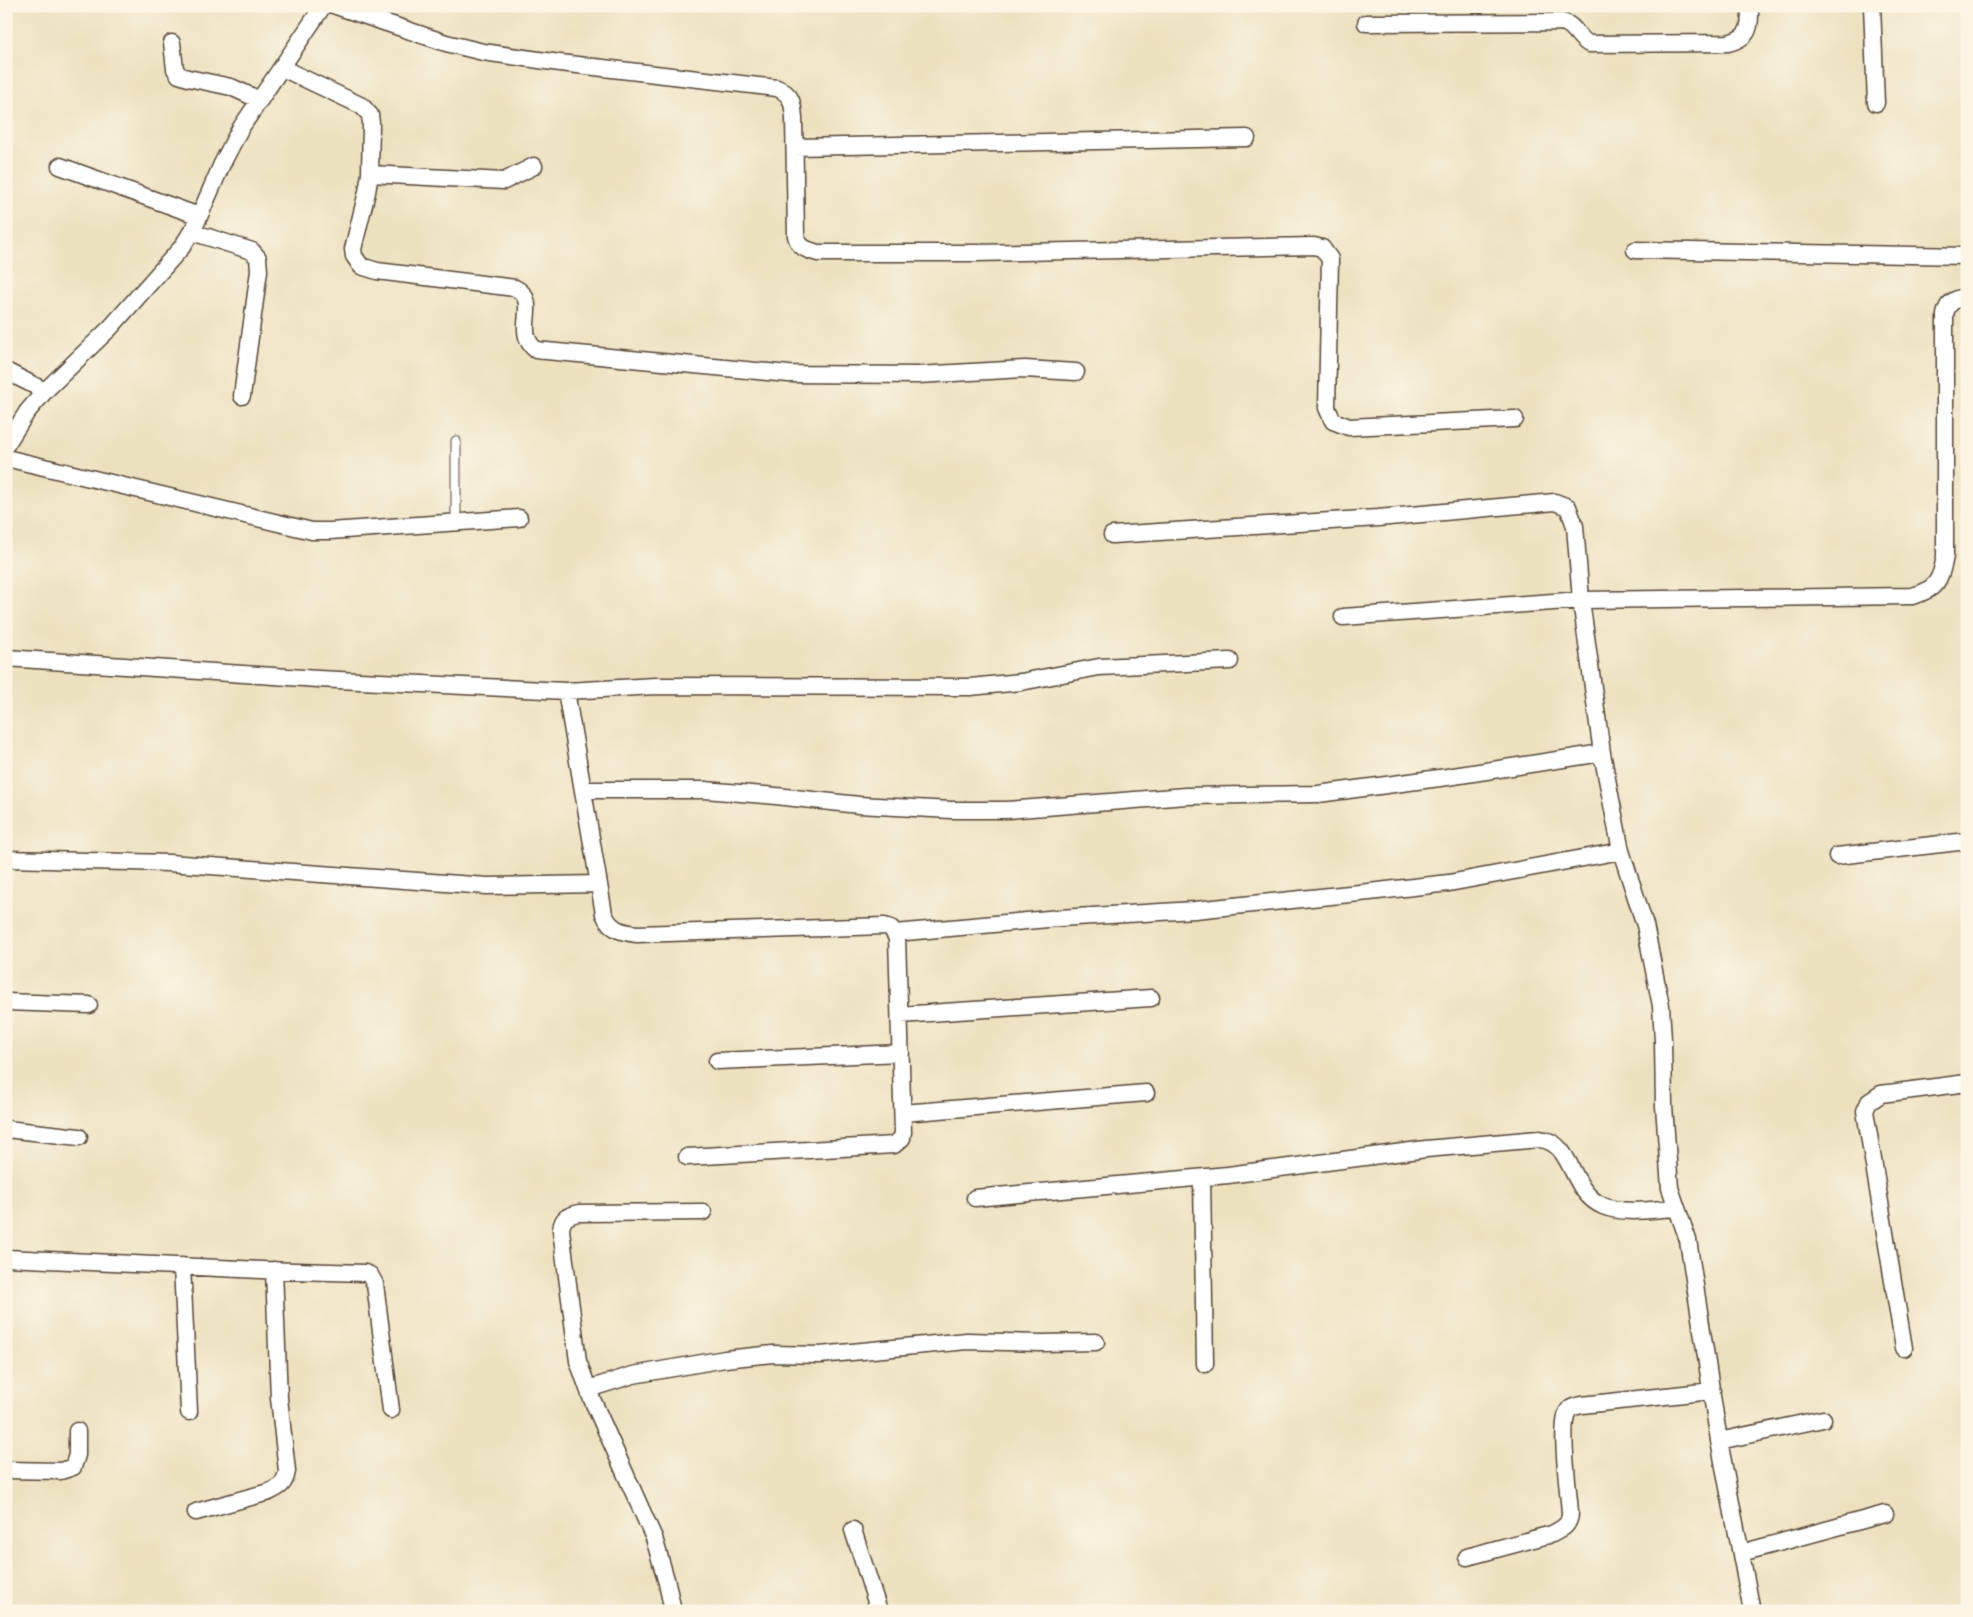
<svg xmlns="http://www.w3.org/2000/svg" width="1973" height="1617" font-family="Delius,sans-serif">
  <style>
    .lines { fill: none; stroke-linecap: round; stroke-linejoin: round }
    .service-casing { stroke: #564536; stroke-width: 11 }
    .minor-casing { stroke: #564536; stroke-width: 19 }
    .service { stroke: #fff; stroke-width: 9 }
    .minor { stroke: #fff; stroke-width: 16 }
  </style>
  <rect width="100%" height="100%" fill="#fcf5e5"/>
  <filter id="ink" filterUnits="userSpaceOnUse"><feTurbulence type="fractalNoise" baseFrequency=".02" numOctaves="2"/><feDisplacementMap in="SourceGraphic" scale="10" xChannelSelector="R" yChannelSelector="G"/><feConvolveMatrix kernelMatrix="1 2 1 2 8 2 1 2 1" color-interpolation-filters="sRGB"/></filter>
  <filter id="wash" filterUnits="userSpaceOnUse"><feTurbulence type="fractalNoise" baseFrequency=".0096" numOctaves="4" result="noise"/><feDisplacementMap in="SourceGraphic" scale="20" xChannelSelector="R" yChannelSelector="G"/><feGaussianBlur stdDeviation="1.12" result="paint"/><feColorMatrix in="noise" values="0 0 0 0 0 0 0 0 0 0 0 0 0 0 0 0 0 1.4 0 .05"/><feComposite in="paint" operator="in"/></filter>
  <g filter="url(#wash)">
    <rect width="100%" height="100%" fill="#ece1bf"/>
  </g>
  <g filter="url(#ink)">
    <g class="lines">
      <g class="service-casing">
        <path id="service" d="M456 441V522"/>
      </g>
      <g class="minor-casing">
        <path id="minor" d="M336 6 446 43 483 52 560 63 777 88C792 94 793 104 794 118L796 236C799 248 807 250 818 253H976L1314 246 1322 248 1330 259 1327 408 1333 421 1349 427 1515 419
          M1872 6 1876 103
          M1366 23 1561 22C1575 24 1577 38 1589 44L1728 43C1751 37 1750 27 1750 6
          M172 43 175 69 179 75 188 78 231 87 260 100
          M282 68 362 106 370 115 371 123 370 174 367 192 353 249 354 256 361 266 377 271 515 288C542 301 512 331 536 350L789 374 918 375 1025 369 1076 372
          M795 147 1247 138
          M60 166 199 216
          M370 174 504 181 534 166
          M192 232 252 251 258 258 259 271 242 396
          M1635 250 1967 256
          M6 371 45 391
          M6 445 27 412 45 391 111 327 182 247 195 226 222 164 240 129 323 6
          M6 458 312 531H330L519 518
          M1112 535 1378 518 1555 502 1568 507 1575 526 1581 600 1602 753 1621 851 1645 925 1661 1006 1663 1040 1664 1106 1670 1188 1688 1240 1719 1441 1752 1611
          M1343 617 1581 600 1912 596C1936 590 1941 580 1945 556V315C1947 303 1955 298 1967 297
          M6 658 318 679 566 691 656 686 970 687 1021 682 1099 667 1230 661
          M566 691 604 914C611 930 621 932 637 934L885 926 891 928 897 938 903 1132 902 1138 894 1145 687 1157
          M583 790H705L776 796 859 805 951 810H1007L1186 796 1318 794 1447 777 1602 753
          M1837 856 1967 841
          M6 859 169 863 487 886 599 884
          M895 933 1059 918 1195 910 1369 892 1449 883 1621 851
          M6 1002 89 1005
          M900 1015 1151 998
          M717 1061 901 1053
          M903 1113 1146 1093
          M6 1129 79 1137
          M1202 1178 1205 1364
          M975 1198 1228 1175 1426 1149 1539 1139C1574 1141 1569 1192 1603 1206 1625 1215 1654 1209 1677 1208
          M6 1258 261 1270 365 1273 370 1275 375 1284 391 1410
          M182 1266 189 1412
          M1904 1348 1865 1111 1869 1102 1881 1094 1967 1083
          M588 1389 633 1375 725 1359 773 1354 820 1355 967 1341 1042 1343 1096 1342
          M1719 1441 1823 1419
          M6 1470 61 1471 73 1467 77 1455V1431
          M196 1512 269 1492C280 1487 285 1484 287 1471L279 1398 274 1270
          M853 1530 879 1611
          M1741 1553 1885 1514
          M1467 1557 1552 1534C1562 1529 1570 1525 1570 1513 1569 1494 1559 1425 1568 1411 1571 1407 1577 1406 1582 1405L1712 1391
          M673 1611 667 1583 654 1538 591 1397 578 1361 561 1230C562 1218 568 1215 579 1213L703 1212"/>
      </g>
      <use href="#service" class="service"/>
      <use href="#minor" class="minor"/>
    </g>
  </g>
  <rect width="1973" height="1617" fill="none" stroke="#fcf5e5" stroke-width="25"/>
</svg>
